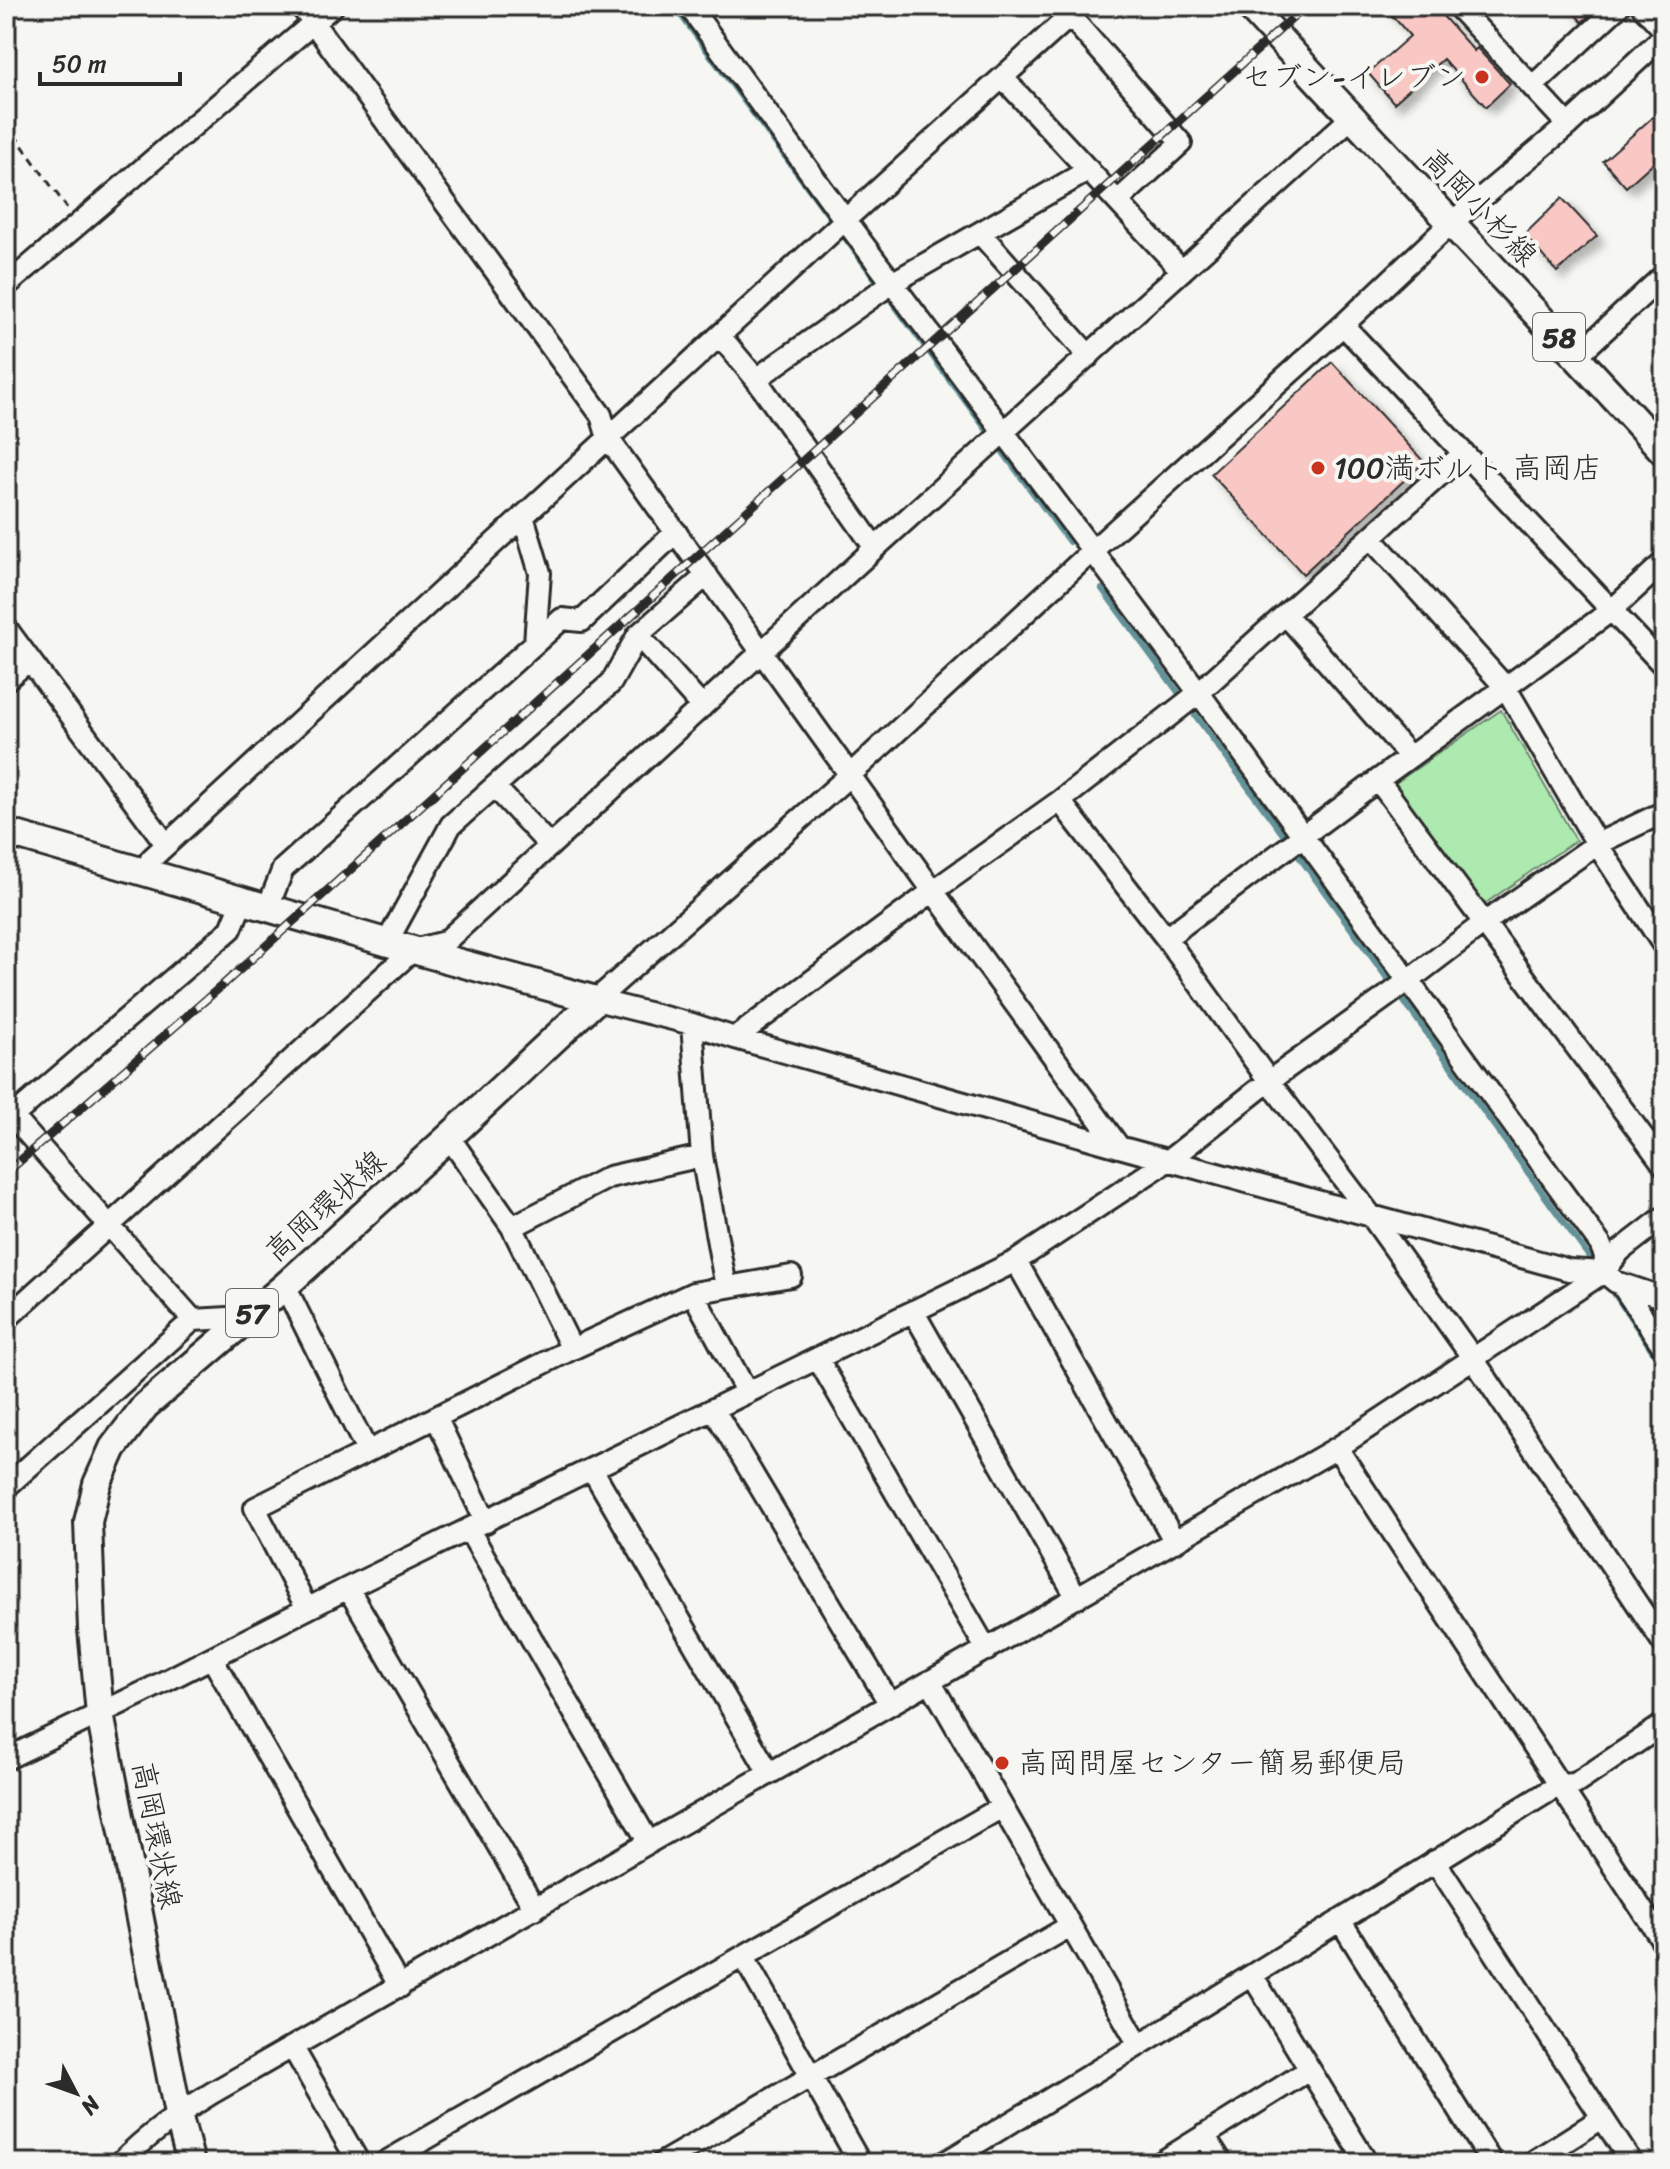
<svg xmlns="http://www.w3.org/2000/svg" width="1670" height="2169" font-family="Sriracha,'Klee One',sans-serif">
  <style>
    .green { fill: #adeab0; stroke: #6c8a6e; stroke-width: 2 }
    .lines { fill: none; stroke-linecap: round; stroke-linejoin: round }
    .stream { stroke: #629298; stroke-width: 6 }
    .building { fill: #f9c8c4; stroke: #2b2b2b; stroke-width: 2; filter: url(#shadow) }
    .minor-casing { stroke: #2b2b2b; stroke-width: 26 }
    .major-casing { stroke: #2b2b2b; stroke-width: 32 }
    .path { stroke: #2b2b2b; stroke-width: 3; stroke-dasharray: 8 6; stroke-linecap: butt }
    .minor { stroke: #f6f6f2; stroke-width: 20 }
    .major { stroke: #f6f6f2; stroke-width: 26 }
    .rail-casing { stroke: #2b2b2b; stroke-width: 9 }
    .rail { stroke: #f6f6f2; stroke-width: 6; stroke-dasharray: 18; stroke-linecap: butt }
    .poi-dot { fill: #c8321e; stroke: #f6f6f2; stroke-width: 3 }
    .labels { text-anchor: middle; stroke-width: 8; stroke-linejoin: round; paint-order: stroke }
    .shield { fill: #f6f6f2; stroke: #686867; stroke-width: 2 }
    .shield-label { font-size: 28px; font-weight: bold; fill: #2b2b2b }
    .poi-label { font-size: 30px; fill: #2b2b2b; stroke: #f6f6f2; text-anchor: start }
    .street-label { font-size: 30px; fill: #2b2b2b; stroke: #f6f6f2 }
  </style>
  <defs>
    <filter id="shadow"><feDropShadow dx="7" dy="7" stdDeviation="4" flood-color="#0004"/></filter>
  </defs>
  <rect width="100%" height="100%" fill="#f6f6f2"/>
  <filter id="ink" filterUnits="userSpaceOnUse"><feTurbulence type="fractalNoise" baseFrequency=".0125" numOctaves="2"/><feDisplacementMap in="SourceGraphic" scale="16" xChannelSelector="R" yChannelSelector="G"/><feConvolveMatrix kernelMatrix="1 2 1 2 8 2 1 2 1" color-interpolation-filters="sRGB"/></filter>
  <g filter="url(#ink)">
    <path class="green" d="M1501 710 1576 840 1483 905 1394 784Z"/>
    <g class="lines">
      <path class="stream" d="M674 6 1069 542
        M1102 589 1284 836 1597 1268
        M1610 1287 1664 1368"/>
    </g>
    <path class="building" d="M1384 6H1434L1474 51 1477 48 1510 84 1486 107 1443 59 1394 103 1368 73 1410 36Z
      M1568 6H1600L1582 22Z
      M1664 107V153L1626 187 1603 161Z
      M1562 198 1597 236 1557 272 1524 235Z
      M1332 362 1424 462 1303 574 1211 474Z"/>
    <g class="lines">
      <g class="minor-casing">
        <path id="minor" d="M301 6 601 415 608 438 933 891 1119 1147
          M689 6 845 220 1199 693 1600 1244 1605 1256 1604 1272
          M1457 6 1568 125
          M1642 6 1664 30
          M1070 16 1181 143 1118 201
          M1003 78 1182 271
          M1533 86 1619 6
          M980 233 1089 356
          M6 286 333 6
          M1343 325 1664 666
          M720 336 756 379 875 548
          M1577 356 1664 275
          M756 379 892 283 1089 170
          M523 516 540 573 535 643
          M1371 538 1506 688 1597 844 1664 946
          M1286 615 1410 757
          M6 628 166 844
          M638 635 702 707
          M6 680 29 660
          M1378 780 1664 1165
          M495 787 550 846
          M1060 801 1166 938 1269 1081 1372 1217 1472 1357 1664 1644
          M146 872 151 859 845 220 1081 6
          M268 907 283 869 562 619 582 621 676 532
          M1166 938 1378 780 1612 610 1664 562
          M387 942 451 825 611 683 638 635 707 575
          M596 1000 851 774 1091 552 1343 325 1451 223 1568 125 1664 36
          M596 1000 692 1024 735 1038 1119 1147 1569 1270 1604 1272 1616 1282 1664 1298
          M692 1024 702 1156 726 1287
          M735 1038 933 891 1060 801 1196 695 1464 453
          M6 1109 193 1320
          M6 1122 231 929 243 900
          M449 1137 512 1227 572 1349
          M512 1227 609 1177 702 1156
          M1016 1261 1175 1542
          M1621 1284 1664 1348
          M285 1286 367 1451
          M693 1293 747 1393
          M913 1311 1077 1598
          M6 1319 413 950 445 942 875 548 1351 118
          M818 1359 987 1650
          M714 1410 890 1704
          M436 1417 486 1522
          M1337 1448 1664 1943
          M592 1469 769 1773
          M6 1487 193 1320 246 1317
          M469 1530 649 1843
          M348 1588 535 1909
          M307 1609 255 1508 572 1349 693 1293 791 1276
          M212 1658 400 1987
          M930 1681 1139 2045
          M6 1759 142 1693 348 1588 1016 1261 1169 1160 1269 1081 1408 981 1484 923 1597 844 1664 812
          M1435 1861 1632 2163
          M1340 1920 1492 2163
          M743 1956 860 2163
          M1252 1975 1367 2163
          M293 2048 359 2163
          M1204 2135 1222 2163
          M120 2163C147 2135 178 2114 212 2093L1337 1448 1604 1272 1620 1251 1664 1217
          M384 2163 1002 1807
          M662 2163 1070 1926
          M944 2163 1139 2045 1559 1785 1575 1784 1664 1724
          M1160 2163 1309 2070
          M1531 2163 1602 2118"/>
      </g>
      <g class="major-casing">
        <path id="major" d="M1249 6C1386 156 1528 302 1664 452
          M6 832 413 950 596 1000
          M191 2163 178 2114 100 1714 92 1629 88 1522 97 1484 113 1448 145 1406 285 1286 449 1137 596 1000"/>
      </g>
      <path class="path" d="M6 123 67 208"/>
      <use href="#minor" class="minor"/>
      <use href="#major" class="major"/>
      <g class="rail-casing">
        <path id="rail" d="M6 1173 225 983 1306 6"/>
      </g>
      <use href="#rail" class="rail"/>
    </g>
  </g>
  <g class="poi-dot">
    <circle cx="1482" cy="77" r="8"/>
    <circle cx="1318" cy="468" r="8"/>
    <circle cx="1002" cy="1763" r="8"/>
  </g>
  <g class="labels">
    <g class="shield">
      <rect x="1533" y="313" width="52" height="48" rx="6"/>
      <rect x="226" y="1289" width="52" height="48" rx="6"/>
    </g>
    <g class="shield-label">
      <text x="1559" y="347">58</text>
      <text x="252" y="1323">57</text>
    </g>
    <g class="poi-label">
      <text x="1466" y="87" text-anchor="end">セブン-イレブン</text>
      <text x="1334" y="478">100満ボルト 高岡店</text>
      <text x="1018" y="1773">高岡問屋センター簡易郵便局</text>
    </g>
    <g class="street-label">
      <text transform="translate(1480 207) rotate(46)" y="10">高岡小杉線</text>
      <text transform="translate(325 1206) rotate(-42)" y="10">高岡環状線</text>
      <text transform="translate(157 1835) rotate(79)" y="10">高岡環状線</text>
    </g>
  </g>
  <rect width="1670" height="2169" fill="none" stroke="#f6f6f2" stroke-width="32"/>
  <rect x="16" y="16" width="1638" height="2137" fill="none" stroke="#2b2b2b" stroke-width="3" filter="url(#ink)"/>
  <g transform="translate(76 2093) rotate(131)" stroke="#f6f6f2" stroke-width="6" paint-order="stroke">
  <path d="M0-6L14 30L0 20L-14 30Z" fill="#2b2b2b"/>
  <text y="-12" font-size="22" font-weight="bold" text-anchor="middle" fill="#2b2b2b">N</text>
  </g>
  <path d="M40 72v12h140v-12" fill="none" stroke="#2b2b2b" stroke-width="4"/>
  <text x="52" y="72" font-size="24" fill="#2b2b2b" stroke="#f6f6f2" stroke-width="6" paint-order="stroke">50 m</text>
</svg>
